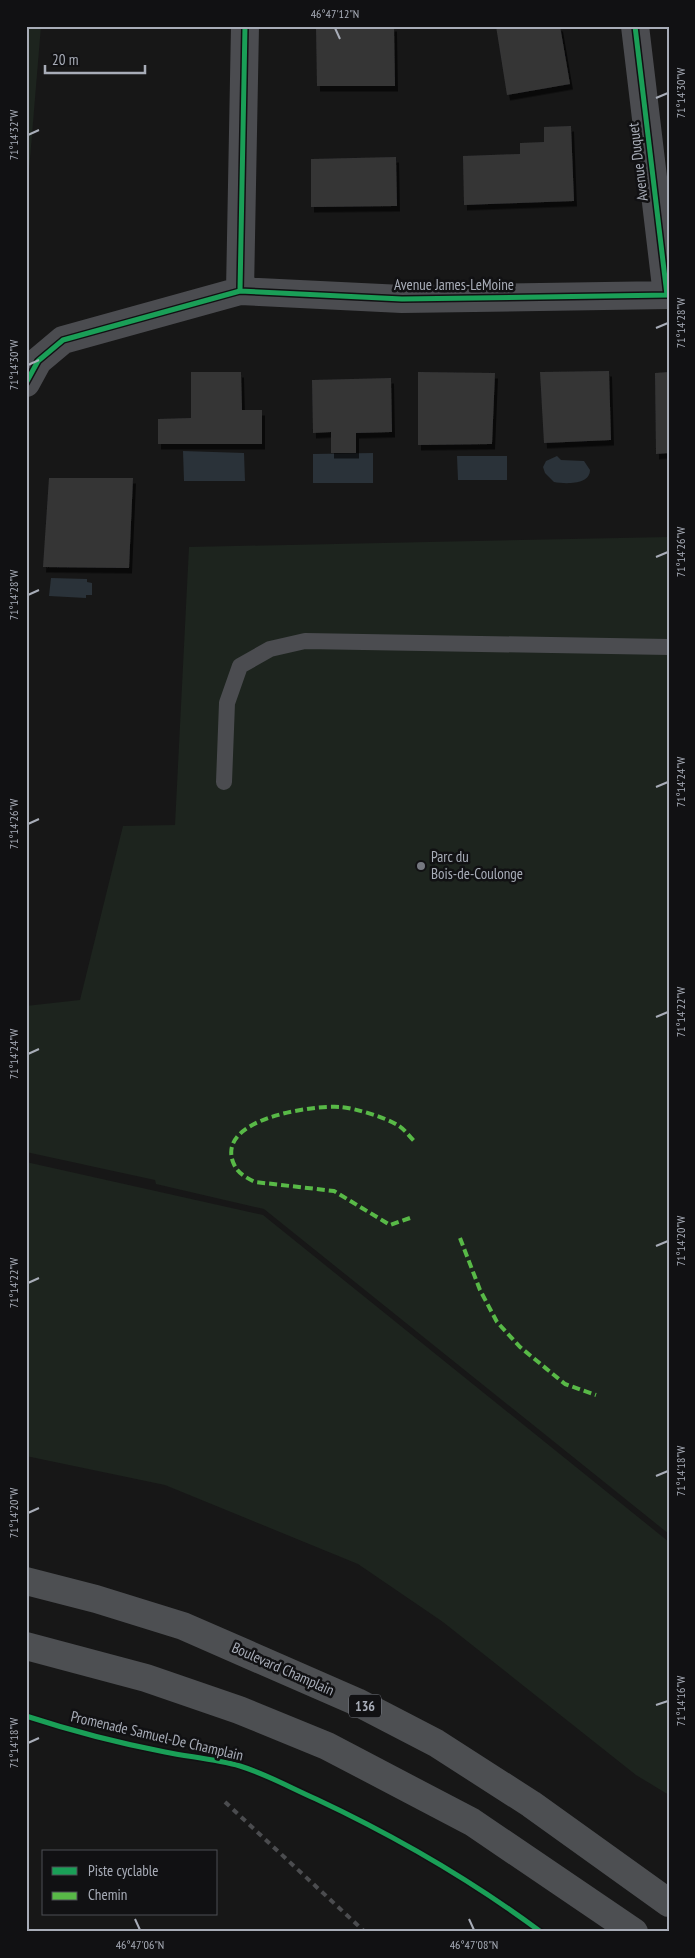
<svg xmlns="http://www.w3.org/2000/svg" width="695" height="1958" font-family="'PT Sans Narrow',sans-serif">
  <style>
    .green { fill: #1d241e }
    .water { fill: #2a3239 }
    .building { fill: #353536; filter: url(#shadow) }
    .lines { fill: none; stroke-linecap: round; stroke-linejoin: round }
    .lane { stroke: #4b4c50; stroke-width: 16 }
    .street { stroke: #4b4c50; stroke-width: 28 }
    .primary { stroke: #4d4f52; stroke-width: 28 }
    .rail { stroke: #4b4c4f; stroke-width: 4; stroke-dasharray: 6 5; stroke-linecap: butt }
    .quiet { stroke: #58b947; stroke-width: 4; stroke-dasharray: 8 4; stroke-linecap: butt }
    .cycleway-casing { stroke: #111113; stroke-width: 8 }
    .cycleway { stroke: #1a9f57; stroke-width: 5 }
    .ticks { fill: none; stroke: #a8adb8; stroke-width: 2 }
    .poi-dot { fill: #757880; stroke: #111113; stroke-width: 2 }
    .labels { text-anchor: middle; stroke-width: 5; stroke-linejoin: round; paint-order: stroke }
    .shield { fill: #111113; stroke: #7b7e86; stroke-width: 1 }
    .shield-label { font-size: 14px; font-weight: bold; fill: #a8adb8 }
    .street-label { font-size: 15px; fill: #a8adb8; stroke: #111113 }
    .poi-label { font-size: 15px; fill: #a8adb8; stroke: #111113; text-anchor: start }
    .neatline { fill: none; stroke: #a8adb8; stroke-width: 2 }
    .ticks-label { font-size: 12px; text-anchor: middle; fill: #a8adb8 }
  </style>
  <defs>
    <filter id="shadow"><feDropShadow dx="3" dy="5.5" stdDeviation="0" flood-color="#0009"/></filter>
  </defs>
  <rect width="100%" height="100%" fill="#171717"/>
  <path class="green" d="M26 26H41L26 207Z
    M669 537V1534L264 1209 156 1184 155 1180 26 1152V1006L80 1000 123 826 175 825 189 547Z
    M26 1162 263 1215 669 1542V1795L636 1775 443 1622 358 1564 165 1485 26 1456Z"/>
  <path class="water" d="M183 451 244 453 245 481H184Z
    M373 453V483H313V454Z
    M457 456H507V480H458Z
    M557 456 561 460 584 461 590 470C590 485 565 484 554 482L545 473 543 467 546 461Z
    M51 578 87 579V582L92 583V595H86V598L49 596Z"/>
  <path class="building" d="M316 26H394L395 86H317Z
    M496 26H560L570 84 507 95Z
    M571 126 574 201 464 205 463 156 520 154V143L544 142V127Z
    M396 157 397 206 311 207V159Z
    M609 371 611 440 544 443 540 372Z
    M191 372H241L242 410H262V444H158V419L191 418Z
    M418 372 495 373 492 444 418 445Z
    M669 372V453L656 454 655 373Z
    M391 378 392 432 356 433V453H331V432L313 433 312 380Z
    M49 478H133L129 568 43 567Z"/>
  <g class="lines">
    <path class="lane" d="M224 782 227 703 240 666 270 649 305 641 669 647"/>
    <path class="street" d="M635 26 667 295
      M240 291 245 26
      M26 383 38 361 63 340 240 291 402 299 669 295"/>
    <path class="primary" d="M26 1581 96 1599 183 1626 357 1702 436 1743 531 1804 669 1903
      M26 1646 146 1678 239 1710 327 1746 472 1822 634 1932"/>
    <path class="rail" d="M225 1802 365 1932"/>
    <path class="quiet" d="M410 1218 390 1225 334 1191 255 1182C245 1177 237 1173 233 1162 217 1118 313 1105 341 1107 354 1108 388 1118 399 1126 405 1130 410 1137 415 1142
      M460 1238 480 1290 497 1322 520 1347 565 1384 596 1395"/>
    <g class="cycleway-casing">
      <path id="cycleway" d="M635 26 667 295
        M240 291 245 26
        M26 383 38 361 63 340 240 291 402 299 669 295
        M26 1716C72 1731 118 1743 165 1752 190 1757 215 1759 240 1766 266 1774 291 1788 316 1799 395 1836 471 1880 541 1932"/>
    </g>
    <use href="#cycleway" class="cycleway"/>
  </g>
  <path class="ticks" d="M335 28 340 39M656 98 668 93M28 135 39 130M656 328 668 323M28 365 39 360M656 557 668 552M28 595 39 590M656 787 668 782M28 824 39 819M656 1017 668 1012M28 1054 39 1049M656 1246 668 1241M28 1283 39 1278M656 1476 668 1471M28 1513 39 1508M656 1705 668 1701M28 1743 39 1738M135 1919 140 1930M469 1919 474 1930"/>
  <circle class="poi-dot" cx="421" cy="866" r="5"/>
  <g class="labels">
    <rect class="shield" x="349" y="1694.5" width="32" height="23" rx="4"/>
    <g class="shield-label">
      <text x="365" y="1711">136</text>
    </g>
    <g class="street-label">
      <text transform="translate(638 162) rotate(-97)" y="5">Avenue Duquet</text>
      <text x="454" y="290">Avenue James-LeMoine</text>
      <text transform="translate(283 1669) rotate(24)" y="5">Boulevard Champlain</text>
      <text transform="translate(157 1736) rotate(13)" y="5">Promenade Samuel-De Champlain</text>
    </g>
    <g class="poi-label">
      <text x="431" y="862">Parc du<tspan x="431" dy="17">Bois-de-Coulonge</tspan></text>
    </g>
  </g>
  <rect width="695" height="1958" fill="none" stroke="#111113" stroke-width="55"/>
  <rect x="42" y="1850" width="175" height="65" fill="#111113" stroke="#4d4f55"/>
  <rect x="52" y="1867" width="25" height="8" fill="#1a9f57" stroke="#4d4f55"/>
  <text x="88" y="1876" font-size="15" fill="#a8adb8">Piste cyclable</text>
  <rect x="52" y="1892" width="25" height="8" fill="#58b947" stroke="#4d4f55"/>
  <text x="88" y="1900" font-size="15" fill="#a8adb8">Chemin</text>
  <path d="M45 65v8h100v-8" fill="none" stroke="#a8adb8" stroke-width="2.5"/>
  <text x="52" y="65" font-size="15" fill="#a8adb8" stroke="#111113" stroke-width="4" paint-order="stroke">20 m</text>
  <rect x="28" y="28" width="640" height="1902" class="neatline"/>
  <g class="ticks-label">
    <text x="335" y="18">46°47'12"N</text>
    <text transform="translate(681 93) rotate(-90)" y="4">71°14'30"W</text>
    <text transform="translate(14 135) rotate(-90)" y="4">71°14'32"W</text>
    <text transform="translate(681 323) rotate(-90)" y="4">71°14'28"W</text>
    <text transform="translate(14 365) rotate(-90)" y="4">71°14'30"W</text>
    <text transform="translate(681 552) rotate(-90)" y="4">71°14'26"W</text>
    <text transform="translate(14 595) rotate(-90)" y="4">71°14'28"W</text>
    <text transform="translate(681 782) rotate(-90)" y="4">71°14'24"W</text>
    <text transform="translate(14 824) rotate(-90)" y="4">71°14'26"W</text>
    <text transform="translate(681 1012) rotate(-90)" y="4">71°14'22"W</text>
    <text transform="translate(14 1054) rotate(-90)" y="4">71°14'24"W</text>
    <text transform="translate(681 1241) rotate(-90)" y="4">71°14'20"W</text>
    <text transform="translate(14 1283) rotate(-90)" y="4">71°14'22"W</text>
    <text transform="translate(681 1471) rotate(-90)" y="4">71°14'18"W</text>
    <text transform="translate(14 1513) rotate(-90)" y="4">71°14'20"W</text>
    <text transform="translate(681 1701) rotate(-90)" y="4">71°14'16"W</text>
    <text transform="translate(14 1743) rotate(-90)" y="4">71°14'18"W</text>
    <text x="140" y="1949">46°47'06"N</text>
    <text x="474" y="1949">46°47'08"N</text>
  </g>
</svg>
